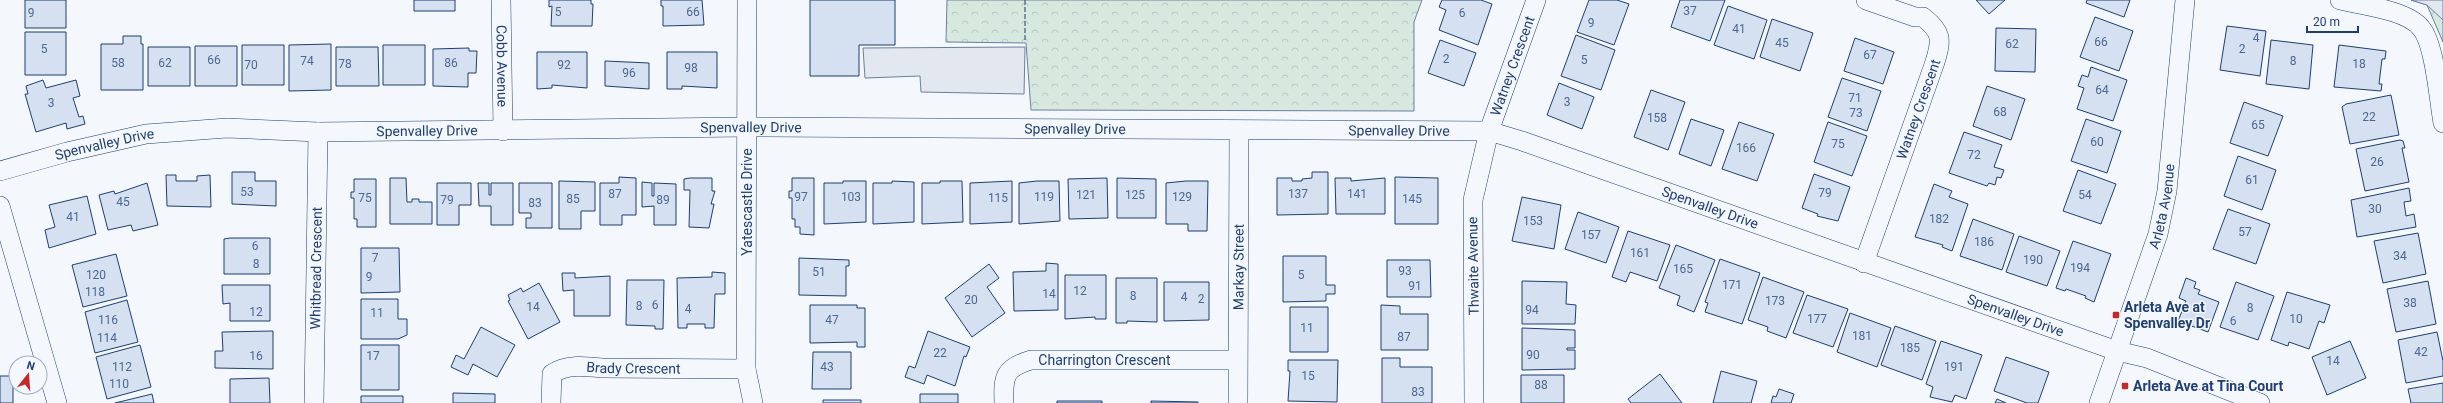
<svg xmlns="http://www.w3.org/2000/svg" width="2443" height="403" font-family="Roboto,sans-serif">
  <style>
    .park { fill: url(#park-crowns); stroke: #687fa3 }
    .parking { fill: #e3e8f0; stroke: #687fa3 }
    .building { fill: #d5e0f0; stroke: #1d3f73 }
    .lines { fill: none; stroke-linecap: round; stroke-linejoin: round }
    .minor-casing { stroke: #1d3f73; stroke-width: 20 }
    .minor { stroke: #f4f7fb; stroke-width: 19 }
    .fence { stroke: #1d3f73; stroke-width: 1; stroke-dasharray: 5 2; stroke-linecap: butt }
    .poi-dot { fill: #c62828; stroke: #f4f7fb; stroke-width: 1.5 }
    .labels { text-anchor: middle; stroke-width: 3; stroke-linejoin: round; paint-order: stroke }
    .number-label { font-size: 12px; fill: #4b6792 }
    .street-label { font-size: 14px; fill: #1d3f73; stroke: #f4f7fb }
    .poi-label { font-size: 14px; font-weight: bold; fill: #1d3f73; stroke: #f4f7fb; text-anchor: start }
  </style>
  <defs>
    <pattern id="park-crowns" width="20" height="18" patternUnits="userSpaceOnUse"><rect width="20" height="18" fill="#d7e8df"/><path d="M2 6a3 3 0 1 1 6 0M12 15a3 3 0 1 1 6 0" fill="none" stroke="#b8c8c3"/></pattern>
  </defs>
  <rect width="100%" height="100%" fill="#f4f7fb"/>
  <path class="park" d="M947 0H1422L1414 22V111L1031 110 1026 43 946 42Z
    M2411 0H2443V42L2427 5Z"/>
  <path class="parking" d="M2411 0H2443V20L2427 5Z
    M1025 47 1024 94 921 92 920 76 865 78 863 48Z"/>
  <path class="building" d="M25 0H66V28H25Z
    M414 0H455V11H414Z
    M549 0H591V4H593L592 26H551L552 6 549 7Z
    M661 0H702L704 25 663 26V6H661Z
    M810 0H895V45H859V76H810Z
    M1442 0H1481L1492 4 1478 45 1439 30 1446 10 1439 7Z
    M1589 0H1617L1629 4 1614 45 1577 32Z
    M1680 0H1725L1710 41 1671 27Z
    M1976 0H2005L1989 14Z
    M2087 0H2130L2124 17 2086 3Z
    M1728 6 1767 20 1754 59 1714 45Z
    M2095 17 2133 31 2119 71 2080 57Z
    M1772 19 1813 33 1800 71 1760 57Z
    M2227 26 2266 31 2260 76 2220 70Z
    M1996 28 2036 29 2035 72 1995 71Z
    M25 32H66V75H25Z
    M1576 35 1615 50 1601 90 1561 76Z
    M123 36H141V44H143V90H101V44H123Z
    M1855 38 1894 52 1883 84 1844 71Z
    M1440 40 1476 53 1464 86 1428 73Z
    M2271 40 2313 45 2309 89 2266 84Z
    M331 44V90L289 91V45Z
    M242 45H284V85H242Z
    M383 45H425V85H383Z
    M2339 45 2386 51 2385 59H2382L2379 84H2382L2381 91 2334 87Z
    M195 46H237V86H195Z
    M148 47H190V86H148Z
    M336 47H378L379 86H336Z
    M469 48V51H477L476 73H468V87L433 86V49Z
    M537 52H587V88L552 85V88L537 89Z
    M667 52H717V88L682 86V89H667Z
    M605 61 649 63V89L605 86Z
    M2091 67 2127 80 2113 121 2077 109 2084 88 2078 86 2082 75 2088 77Z
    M1842 78 1881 91 1867 131 1828 117Z
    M43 80 46 88 76 80 80 96 73 98 79 117 83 116 85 124 67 129 66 123 36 132 25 94H28L26 86Z
    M1559 83 1594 97 1582 129 1547 115Z
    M1987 86 2025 99 2011 140 1973 126Z
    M1651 90 1685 102 1668 150 1634 137Z
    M2391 95 2399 135 2350 144 2342 107 2346 104Z
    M2244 102 2283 116 2268 156 2230 143Z
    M1691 119 1724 130 1711 166 1679 154Z
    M2086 119 2121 131 2107 173 2071 161Z
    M1739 122 1774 134 1757 181 1722 169Z
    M1828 122 1867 136 1852 176 1814 162Z
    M1964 132 2002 145 1994 167 2004 170 2001 178 1997 177 1995 185 1989 183 1987 186 1949 173Z
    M2400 140 2403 141 2405 148H2402L2409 182 2365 191 2356 149Z
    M2238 156 2276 170 2262 210 2224 196Z
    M2078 170 2116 184 2101 224 2063 211Z
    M232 172H255V181H276V206L232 204Z
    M1312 172H1328V214L1277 215V178H1292V181H1302V179L1312 178Z
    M1814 174 1850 187 1838 221 1817 216 1818 214 1802 208Z
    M166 175H176V181H197V176L210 175 211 207 167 206Z
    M619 177 636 178V215H622V225H600V183H619Z
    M1395 177 1438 178V224H1395Z
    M390 178H406L407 202H412V199H419V202H432V224H390Z
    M690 178H712V191H715L711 204H714L709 228 689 227 690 190H684V179Z
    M792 178H814V235L800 234V227H795V219H792V198H789V191H792Z
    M1107 178 1108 218 1069 219 1068 179Z
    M1117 178 1156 179V218H1117Z
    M1335 178H1351V181L1385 178V214H1336Z
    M354 179H376V227H357V219H354V198H351V192H354Z
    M559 181 595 182V211H581V229H559Z
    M843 181H866V222L824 224V183H843Z
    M892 181 914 182V222L873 224V183H892Z
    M940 181H962L963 222 922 224V183H940Z
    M1012 181V222L970 224V183Z
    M1037 181H1059L1060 221 1019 224V183Z
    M1186 181H1208L1207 231H1188V224H1166V183Z
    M642 182 652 183V196H654V183L676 184V225H654V206L642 207Z
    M147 183 158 225 133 231 131 225 108 230 99 195 114 191 115 194Z
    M437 183H471V205H459V225H437Z
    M478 183H489V195H491V183H513V225H491V206H479Z
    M519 183H552V228H526V218H531V213H519Z
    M1934 184 1952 191 1949 197 1968 204 1952 251 1942 247 1943 245 1915 237Z
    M2409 188 2411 201 2404 202 2406 216 2414 214 2416 227 2357 237 2351 200Z
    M87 196 96 234 49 248 45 230 55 227 49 205Z
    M1522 197 1561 205 1554 249 1512 241Z
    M2228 209 2270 224 2256 264 2213 249Z
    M1578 212 1619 227 1606 263 1565 249Z
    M1973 219 2014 234 2002 270 1960 256Z
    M1628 231 1670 245 1657 281 1630 272 1626 282 1612 277Z
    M2418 233 2426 274 2383 283 2374 241Z
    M2019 236 2060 251 2047 286 2006 272Z
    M230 238H270V274H224V239Z
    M2073 241 2111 254 2094 302 2085 298 2086 296 2066 289 2065 291 2056 288Z
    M1676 245 1715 260 1694 312 1677 305 1680 296 1659 288Z
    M361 248H399L400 292 361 293Z
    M116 254 127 296 83 307 72 265Z
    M1283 256H1326V285H1335V294H1326V301L1283 302Z
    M799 258 849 260V266H846V296L799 295Z
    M1720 259 1760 273 1742 324 1705 312 1708 303 1705 302Z
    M1387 260H1430L1431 297H1387Z
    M1046 263 1058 264V310L1014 311 1013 272 1046 271Z
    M989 264 999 278 987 287 1005 313 972 337 945 298Z
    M712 272 725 273V294H715L714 328H705V324H687V328H678L677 278 712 277Z
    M562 273H575V278L610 276V316H574V290L563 291Z
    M1065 275H1106V319H1095V317L1065 319Z
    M1763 277 1804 292 1786 338 1767 331 1768 327 1748 320Z
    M1116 278H1157V322L1127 321V323H1116Z
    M2186 278 2196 282 2194 288 2200 290 2198 294 2219 302 2208 332 2178 321 2186 301 2179 298Z
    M627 280H664L663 329H655V326L626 325Z
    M1522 281 1567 282 1566 304 1576 305 1575 324H1522Z
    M2428 281 2436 324 2396 332 2387 289Z
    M1164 282H1209V320L1164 321Z
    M2236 282 2274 296 2258 340 2220 327Z
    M539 283 560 322 528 339 508 301 510 300 508 295 521 288 523 292Z
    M222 285H270V321H230V303L223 304Z
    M2287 292 2330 305 2324 323 2319 321 2309 349 2289 342 2288 346 2271 340Z
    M1807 295 1848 309 1833 347 1793 333Z
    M361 299H398V319H407V335L398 339H361Z
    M127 300 138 342 95 353 85 312Z
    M810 305H857V308H865V347H857V342L810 343Z
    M1381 305 1400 306V314H1428V350H1381Z
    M1290 307H1328V352H1290Z
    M1850 313 1891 328 1877 367 1837 352Z
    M1895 326 1936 341 1922 380 1881 365Z
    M481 327 515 345 497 377 473 364 468 375 451 367 456 355 464 359Z
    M1522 328 1575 330V348H1567V350H1575V369L1522 370Z
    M273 331V369L215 368V351H223L222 332Z
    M928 331 970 347 966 357 964 356 955 386 927 375 924 384 905 377 909 366 915 368Z
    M2437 332 2443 361V376L2406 383 2398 340Z
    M1941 341 1982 355 1966 399 1955 395 1952 402 1930 397 1933 387 1926 384Z
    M2350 341 2366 378 2327 395 2312 357Z
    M140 345 151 387 107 399 96 357Z
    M361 345H399V390H361Z
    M813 352H851V389H812Z
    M2006 357 2049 372 2038 403H2027L1994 391Z
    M1382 358H1400V367H1432V403H1382Z
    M1288 360H1338L1337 402 1288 401 1290 371H1288Z
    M1721 371 1757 381 1751 403H1713Z
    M1660 374 1682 403H1631L1628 399Z
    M1521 375H1564V403H1521Z
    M0 376H13V403H0Z
    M269 378 270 403H230V379Z
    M2443 383V403H2411L2408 389Z
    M1779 389 1794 394 1791 403H1771L1773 396 1776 397Z
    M453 393 495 394V403H453Z
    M152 394 154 403H115Z
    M920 394H958V403H920Z
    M361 396H403V403H361Z
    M1997 399 2006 403H1995Z
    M823 400H861V403H823Z
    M1057 401H1102V403H1057Z
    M1151 401 1198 402V403H1151Z"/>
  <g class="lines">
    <g class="minor-casing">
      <g id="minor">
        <path id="s1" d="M501 0 503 131"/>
        <path d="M747 0 746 369 753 403"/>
        <path d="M2340 0C2361 5 2407 10 2421 28 2435 44 2439 101 2443 123"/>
        <path id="s2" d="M0 171 67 152 146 134 227 128 318 132 747 127 1489 131 1522 141 2117 351 2147 358 2260 403"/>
        <path d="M0 206 57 403"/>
        <path id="s3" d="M1864 263 1935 62C1942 39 1942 32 1923 17H1915L1866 0"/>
        <path id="s4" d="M314 403 318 132"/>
        <path id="s5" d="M551 403 552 374C566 364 586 366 602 368L746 369"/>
        <path id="s6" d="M1004 403C1003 377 1004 368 1031 360H1237"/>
        <path id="s7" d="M1238 403 1239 130"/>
        <path id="s8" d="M1474 403 1473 200 1489 131 1536 0"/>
        <path id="s9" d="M2099 403 2158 234 2167 191 2185 0"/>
      </g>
    </g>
    <use href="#minor" class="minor"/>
    <path class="fence" d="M1025 40V0"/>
  </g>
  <g class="poi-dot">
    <rect x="2112" y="311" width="8" height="8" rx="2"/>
    <rect x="2121" y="382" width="8" height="8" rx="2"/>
  </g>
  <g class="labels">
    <g class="number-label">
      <text x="1690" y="15">37</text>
      <text x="558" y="16">5</text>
      <text x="693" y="16">66</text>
      <text x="31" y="17">9</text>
      <text x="1462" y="17">6</text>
      <text x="1591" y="27">9</text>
      <text x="1739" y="33">41</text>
      <text x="2256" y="42">4</text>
      <text x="2101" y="46">66</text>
      <text x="1782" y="47">45</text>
      <text x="2012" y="48">62</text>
      <text x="44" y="53">5</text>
      <text x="2242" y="53">2</text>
      <text x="1870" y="59">67</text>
      <text x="1446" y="63">2</text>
      <text x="214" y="64">66</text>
      <text x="1584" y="64">5</text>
      <text x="307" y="65">74</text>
      <text x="2293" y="65">8</text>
      <text x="118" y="67">58</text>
      <text x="165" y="67">62</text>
      <text x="451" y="67">86</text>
      <text x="345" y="68">78</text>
      <text x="2359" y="68">18</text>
      <text x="251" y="69">70</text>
      <text x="564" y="69">92</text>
      <text x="691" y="72">98</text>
      <text x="629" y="77">96</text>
      <text x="2102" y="94">64</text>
      <text x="1855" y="102">71</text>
      <text x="1567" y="106">3</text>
      <text x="51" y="107">3</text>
      <text x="2000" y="116">68</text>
      <text x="1856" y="117">73</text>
      <text x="2369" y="121">22</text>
      <text x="1657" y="122">158</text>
      <text x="2258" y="129">65</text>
      <text x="2097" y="146">60</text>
      <text x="1838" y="148">75</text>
      <text x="1746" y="152">166</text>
      <text x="1974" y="159">72</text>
      <text x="2377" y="166">26</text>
      <text x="2252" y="184">61</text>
      <text x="247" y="196">53</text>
      <text x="1825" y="197">79</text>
      <text x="615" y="198">87</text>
      <text x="1298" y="198">137</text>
      <text x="1357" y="198">141</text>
      <text x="1086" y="199">121</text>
      <text x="1135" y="199">125</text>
      <text x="2085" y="199">54</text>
      <text x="801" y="201">97</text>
      <text x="851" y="201">103</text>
      <text x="1044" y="201">119</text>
      <text x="1182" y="201">129</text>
      <text x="365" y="202">75</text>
      <text x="998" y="202">115</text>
      <text x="573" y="203">85</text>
      <text x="1412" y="203">145</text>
      <text x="447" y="204">79</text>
      <text x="663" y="204">89</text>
      <text x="123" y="206">45</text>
      <text x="535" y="207">83</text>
      <text x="2375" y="213">30</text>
      <text x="73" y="221">41</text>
      <text x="1939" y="223">182</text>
      <text x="1533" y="225">153</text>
      <text x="2245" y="236">57</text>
      <text x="1591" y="239">157</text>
      <text x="1984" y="246">186</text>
      <text x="255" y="250">6</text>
      <text x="1640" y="257">161</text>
      <text x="2400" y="260">34</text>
      <text x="375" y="262">7</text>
      <text x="2033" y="264">190</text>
      <text x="256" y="268">8</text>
      <text x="2080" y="272">194</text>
      <text x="1683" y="273">165</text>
      <text x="1405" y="275">93</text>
      <text x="819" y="276">51</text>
      <text x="96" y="279">120</text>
      <text x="1301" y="279">5</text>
      <text x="369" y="281">9</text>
      <text x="1732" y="289">171</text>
      <text x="1415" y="290">91</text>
      <text x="1080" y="295">12</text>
      <text x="95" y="296">118</text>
      <text x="1049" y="298">14</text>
      <text x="1133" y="300">8</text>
      <text x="1184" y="301">4</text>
      <text x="1201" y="303">2</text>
      <text x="971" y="304">20</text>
      <text x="1775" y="305">173</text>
      <text x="2410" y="307">38</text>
      <text x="655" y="309">6</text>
      <text x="639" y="310">8</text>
      <text x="533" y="311">14</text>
      <text x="2250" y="312">8</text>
      <text x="688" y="313">4</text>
      <text x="1532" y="314">94</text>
      <text x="256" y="316">12</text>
      <text x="377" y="317">11</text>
      <text x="1817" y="323">177</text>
      <text x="2296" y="323">10</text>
      <text x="108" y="324">116</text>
      <text x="832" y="324">47</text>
      <text x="2233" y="325">6</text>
      <text x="1307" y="332">11</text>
      <text x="1862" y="340">181</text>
      <text x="1404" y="341">87</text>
      <text x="107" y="342">114</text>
      <text x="1910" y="352">185</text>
      <text x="2421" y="356">42</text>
      <text x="940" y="357">22</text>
      <text x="1533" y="359">90</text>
      <text x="256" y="360">16</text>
      <text x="373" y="360">17</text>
      <text x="2333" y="365">14</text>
      <text x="122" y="371">112</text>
      <text x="827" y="371">43</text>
      <text x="1954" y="371">191</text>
      <text x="1308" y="380">15</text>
      <text x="119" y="388">110</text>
      <text x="1541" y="389">88</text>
      <text x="1418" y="396">83</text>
    </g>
    <g class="street-label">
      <text dy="5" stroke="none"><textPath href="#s1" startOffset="66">Cobb Avenue</textPath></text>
      <text dy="5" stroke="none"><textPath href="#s8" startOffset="343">Watney Crescent</textPath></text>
      <text dy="5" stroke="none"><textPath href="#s3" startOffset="163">Watney Crescent</textPath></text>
      <text dy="5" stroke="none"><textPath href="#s2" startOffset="756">Spenvalley Drive</textPath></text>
      <text dy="5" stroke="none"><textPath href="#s2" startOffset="1080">Spenvalley Drive</textPath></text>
      <text dy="5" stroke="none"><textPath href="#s2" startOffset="1404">Spenvalley Drive</textPath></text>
      <text dy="5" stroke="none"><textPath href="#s2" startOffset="432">Spenvalley Drive</textPath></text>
      <text dy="5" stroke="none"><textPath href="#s2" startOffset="108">Spenvalley Drive</textPath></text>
      <text transform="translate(747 202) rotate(-90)" y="5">Yatescastle Drive</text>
      <text dy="5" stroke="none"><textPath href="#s9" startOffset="207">Arleta Avenue</textPath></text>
      <text dy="5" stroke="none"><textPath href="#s2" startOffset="1728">Spenvalley Drive</textPath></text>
      <text transform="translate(1473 266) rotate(-91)" y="5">Thwaite Avenue</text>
      <text dy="5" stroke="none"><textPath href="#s7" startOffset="136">Markay Street</textPath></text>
      <text dy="5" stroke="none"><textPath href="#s4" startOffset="135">Whitbread Crescent</textPath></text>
      <text dy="5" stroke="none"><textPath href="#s2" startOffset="2052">Spenvalley Drive</textPath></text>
      <text dy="5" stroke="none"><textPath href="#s6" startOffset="131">Charrington Crescent</textPath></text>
      <text dy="5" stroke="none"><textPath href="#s5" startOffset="112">Brady Crescent</textPath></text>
    </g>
    <g class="poi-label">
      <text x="2124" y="312">Arleta Ave at<tspan x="2124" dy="16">Spenvalley Dr</tspan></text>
      <text x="2133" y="391">Arleta Ave at Tina Court</text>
    </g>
  </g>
  <g transform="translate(28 375) rotate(17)"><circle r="19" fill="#f4f7fb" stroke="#9eadc5"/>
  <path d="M0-3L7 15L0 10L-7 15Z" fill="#c62828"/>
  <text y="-6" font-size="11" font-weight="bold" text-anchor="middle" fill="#1d3f73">N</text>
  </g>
  <path d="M2307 26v6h51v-6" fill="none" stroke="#1d3f73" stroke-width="2"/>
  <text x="2313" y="26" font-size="12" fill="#1d3f73" stroke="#f4f7fb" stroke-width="3" paint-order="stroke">20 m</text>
</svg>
